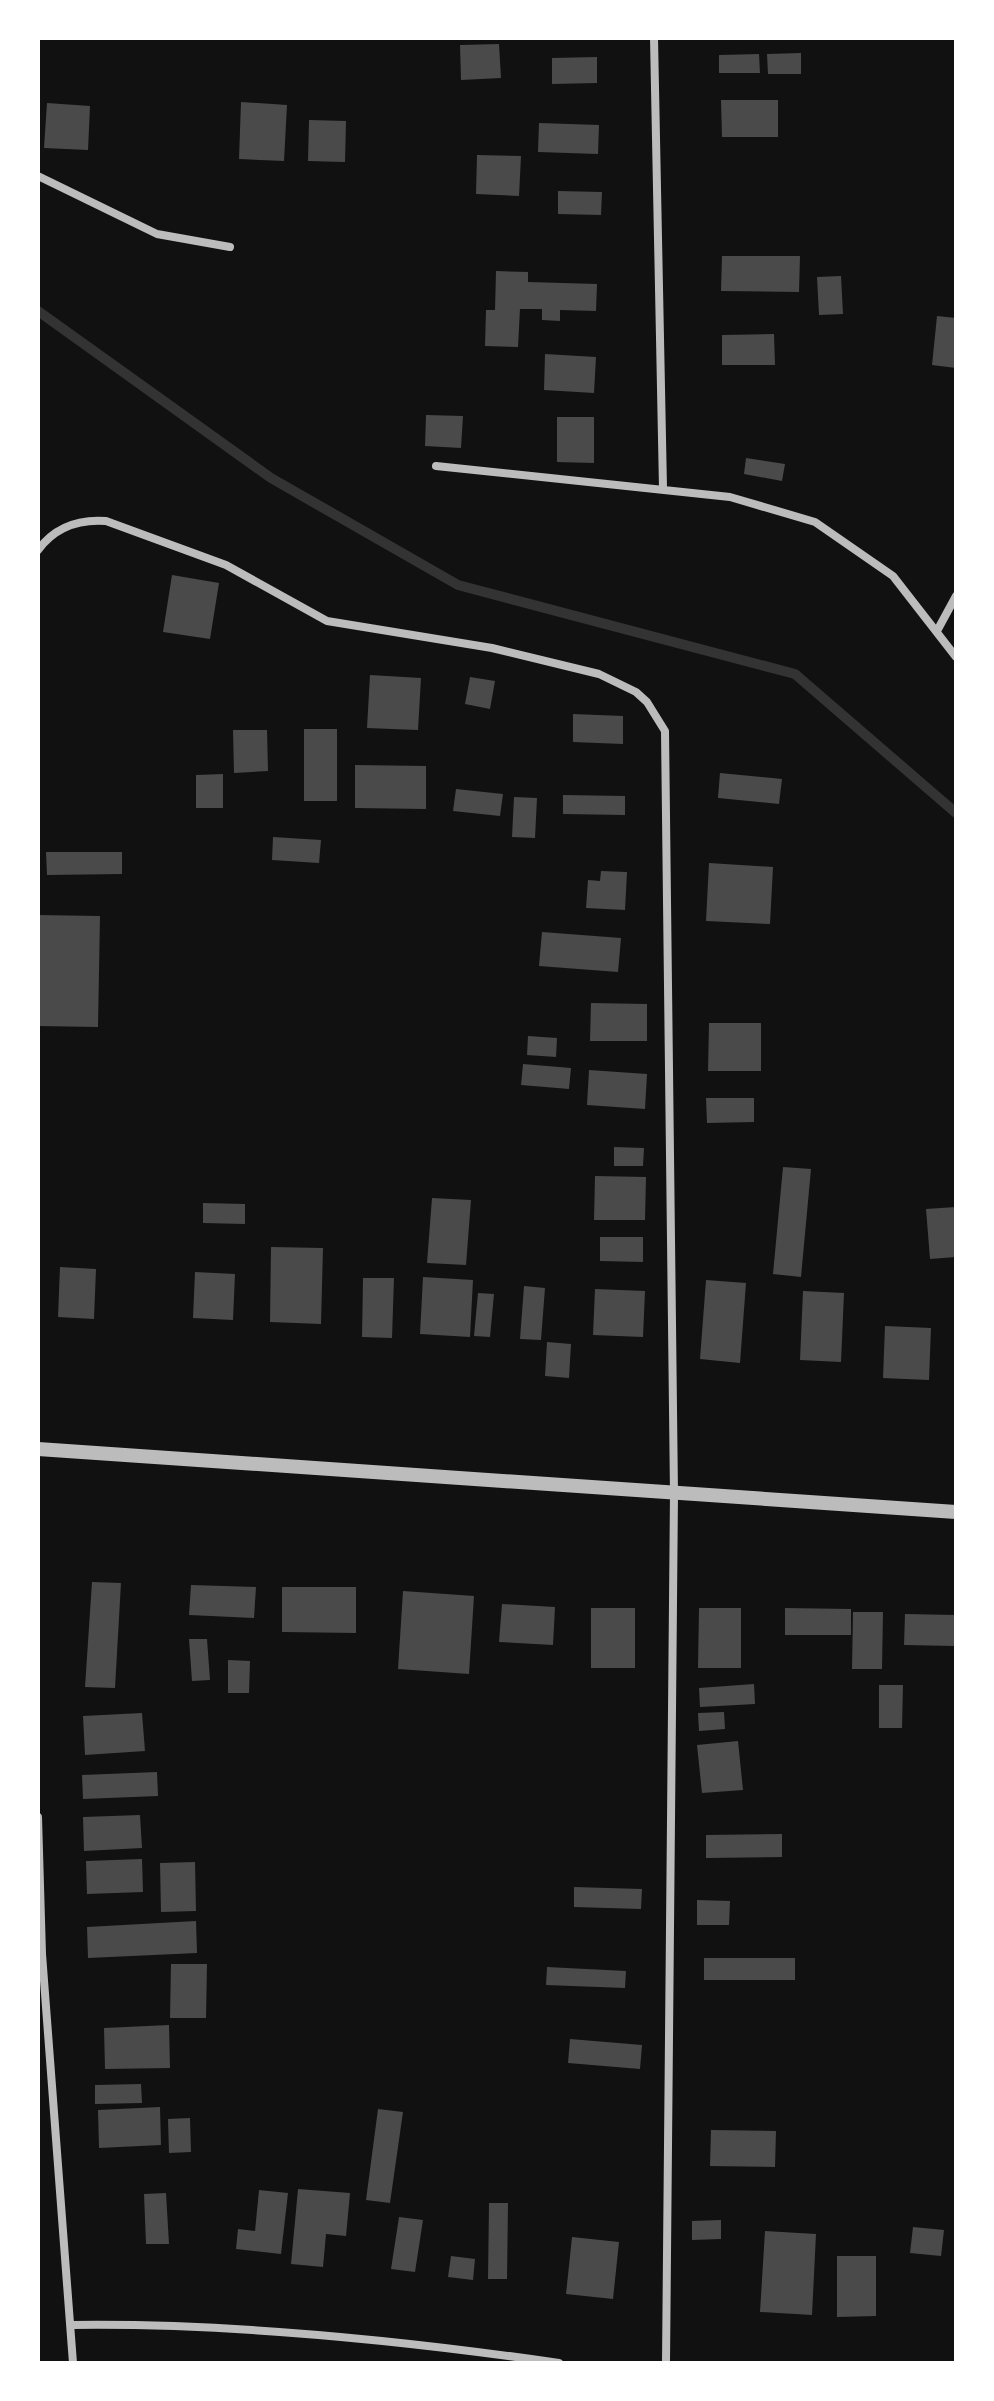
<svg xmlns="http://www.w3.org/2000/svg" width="994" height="2401" font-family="'PT Serif',serif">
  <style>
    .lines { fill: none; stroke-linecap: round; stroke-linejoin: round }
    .stream { stroke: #333; stroke-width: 10 }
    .building { fill: #4a4a4a }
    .minor { stroke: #bcbcbc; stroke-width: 8 }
    .tertiary { stroke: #bcbcbc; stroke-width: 14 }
  </style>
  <rect width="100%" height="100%" fill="#111"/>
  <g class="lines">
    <path class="stream" d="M38 311 271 478 458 585 795 674 956 813"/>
  </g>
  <path class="building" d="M499 44 501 78 461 80 460 45Z
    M801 53V74H768L767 54Z
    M759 54 760 73H719V55Z
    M597 57V83L552 84V58Z
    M721 100H778V137H722Z
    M241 102 287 105 284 161 239 159Z
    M47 103 90 106 88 150 44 148Z
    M309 120 346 121 345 162 308 161Z
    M539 123 599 125 598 154 538 152Z
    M477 155 521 156 519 196 476 194Z
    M558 191 602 192 601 215 558 214Z
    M722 256H800L799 292 721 291Z
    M496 271 528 272V282L597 284 596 311 560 310V321L542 320V309H520L518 347 485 346 486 310H495Z
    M841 276 843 314 819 315 817 277Z
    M937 316 956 318V368L932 365Z
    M774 334 775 365H722V335Z
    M545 354 596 357 594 393 544 390Z
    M426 415 463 416 461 448 425 446Z
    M557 417H594V463L557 462Z
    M746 458 785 464 782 481 744 474Z
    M172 575 219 583 210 639 163 632Z
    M370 675 421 678 418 730 367 728Z
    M470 677 495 681 490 709 465 704Z
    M573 714 623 716V744L573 742Z
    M304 729H337V801H304Z
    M233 730H267L268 771 234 773Z
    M355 765 426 766V809L355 808Z
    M720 773 782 779 779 804 718 798Z
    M223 774V808H196V775Z
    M456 789 503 794 500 816 453 811Z
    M563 795 625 796V815L563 814Z
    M514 797 537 798 535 838 512 837Z
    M273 837 321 840 319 863 272 860Z
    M46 852H122V874L47 875Z
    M709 863 773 867 770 924 706 921Z
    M601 871 627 872 625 910 586 908 588 880 600 881Z
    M38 915 100 916 98 1027 38 1026Z
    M542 932 621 938 618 972 539 966Z
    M591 1003 647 1004V1041H590Z
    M709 1023H761V1071H708Z
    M528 1036 557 1038 556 1057 527 1055Z
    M523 1064 571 1068 569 1089 521 1085Z
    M589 1070 647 1074 645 1109 587 1105Z
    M706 1098H754V1122L707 1123Z
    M614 1147 644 1148 643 1166H614Z
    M783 1167 811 1169 801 1277 773 1274Z
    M595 1176 646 1177 645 1220H594Z
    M432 1198 471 1200 466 1265 427 1263Z
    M203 1203 245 1204V1224L203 1223Z
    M956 1207V1257L930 1259 926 1209Z
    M600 1237H643V1262L600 1261Z
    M271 1247 323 1248 321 1324 270 1322Z
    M60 1267 96 1269 94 1319 58 1317Z
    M195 1272 235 1274 233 1320 193 1318Z
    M423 1277 473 1280 470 1337 420 1334Z
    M363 1278H394L392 1338 362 1337Z
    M706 1280 746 1283 740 1363 700 1359Z
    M524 1286 545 1288 541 1340 520 1339Z
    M595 1289 645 1291 643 1337 593 1335Z
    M803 1291 844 1293 841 1362 800 1360Z
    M478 1293 494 1294 490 1337 474 1336Z
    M885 1326 931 1328 929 1380 883 1378Z
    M547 1342 571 1344 569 1378 545 1376Z
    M92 1582 121 1583 115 1688 85 1687Z
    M191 1585 256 1587 254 1618 189 1615Z
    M282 1587H356V1633L282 1632Z
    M403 1591 474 1596 469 1674 398 1669Z
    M502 1604 555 1607 553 1645 499 1642Z
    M591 1608H635V1668H591Z
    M699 1608H741V1668H698Z
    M785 1608 851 1609V1635H785Z
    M853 1612H883L882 1669H852Z
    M905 1614 956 1615 955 1646 904 1645Z
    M189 1639H207L210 1680 192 1681Z
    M228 1660 250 1661 249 1693H228Z
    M754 1684 755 1704 700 1707 699 1688Z
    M879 1685H903L902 1728H879Z
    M724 1712 725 1729 699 1731 698 1713Z
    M142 1713 145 1751 85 1755 83 1716Z
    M738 1741 743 1790 702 1793 697 1745Z
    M157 1772 158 1796 83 1799 82 1775Z
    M140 1815 142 1848 84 1851 83 1817Z
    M782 1834V1857L706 1858V1835Z
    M142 1859 143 1892 87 1894 86 1861Z
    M195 1862 196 1911 161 1912 160 1863Z
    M574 1887 642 1889 641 1909 574 1907Z
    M697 1900 730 1901 729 1925H697Z
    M196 1921 197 1953 88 1958 87 1927Z
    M704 1958H795V1980H704Z
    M171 1964H207L206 2018H170Z
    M547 1967 626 1971 625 1988 546 1985Z
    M169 2025 170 2068 105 2069 104 2028Z
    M570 2039 642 2045 640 2069 568 2063Z
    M141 2084 142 2103 95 2104V2085Z
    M160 2107 161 2145 99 2148 98 2110Z
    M378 2109 403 2112 390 2203 366 2200Z
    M190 2118 191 2152 169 2153 168 2119Z
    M711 2130 776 2131 775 2167 710 2166Z
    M298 2189 350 2193 346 2236 326 2234 323 2267 291 2264Z
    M259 2190 288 2193 281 2254 236 2249 238 2229 255 2231Z
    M166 2193 169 2244H146L144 2194Z
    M489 2203H508L507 2279H488Z
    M399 2217 423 2220 415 2272 391 2269Z
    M721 2220V2239L692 2240V2221Z
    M913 2227 944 2230 941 2256 910 2253Z
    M765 2231 816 2234 812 2315 760 2312Z
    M572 2237 619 2242 613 2299 566 2294Z
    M451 2256 475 2259 473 2280 448 2277Z
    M837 2256H876V2316L837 2317Z"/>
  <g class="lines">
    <path class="minor" d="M654 38 663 488
      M38 176 157 234 230 247
      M436 466 730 497 815 522 893 576 956 657
      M38 550C55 527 78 519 106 521L226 565 327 621 492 648 599 674 636 692 647 702 665 731 674 1493 666 2363
      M937 631 956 596
      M38 1817 42 1954 73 2363
      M72 2325C232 2323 400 2340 559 2363"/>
    <path class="tertiary" d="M38 1449 956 1512"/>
  </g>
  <rect width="994" height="2401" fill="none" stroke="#ffffff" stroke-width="80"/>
</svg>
